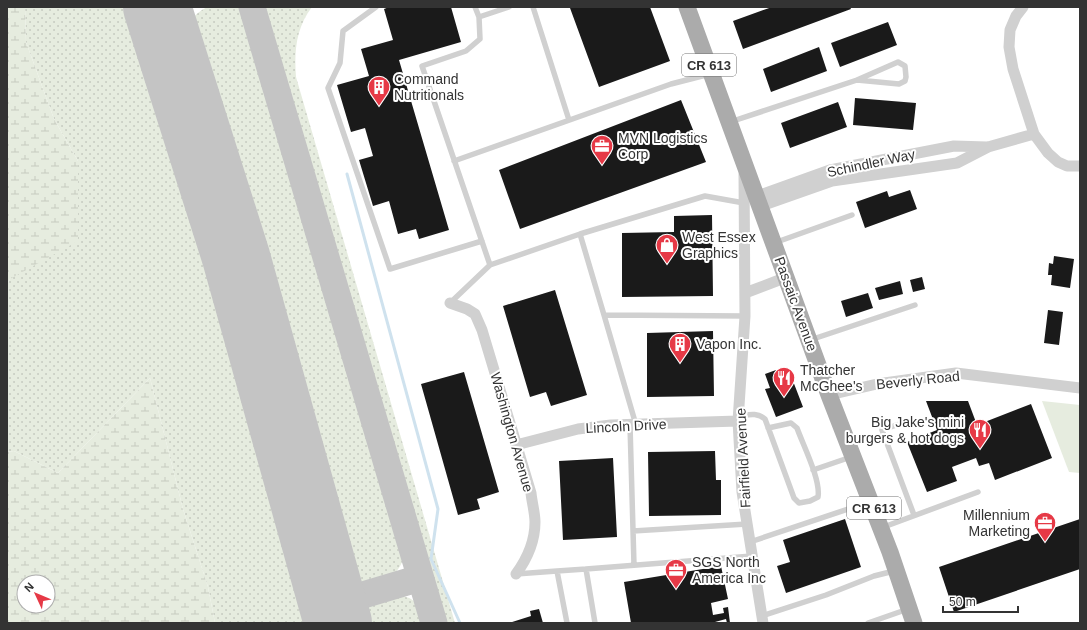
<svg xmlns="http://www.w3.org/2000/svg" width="1087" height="630" font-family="Arial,sans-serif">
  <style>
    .grass { fill: url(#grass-dots) }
    .wetland { fill: url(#wetland-marsh); fill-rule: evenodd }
    .park { fill: #e6ecdf }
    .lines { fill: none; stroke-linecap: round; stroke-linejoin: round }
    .stream { stroke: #cfe2ee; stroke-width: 3 }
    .taxiway { stroke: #c4c4c4; stroke-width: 27 }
    .runway { stroke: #c4c4c4; stroke-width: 68 }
    .building { fill: #1a1a1a }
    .lane { stroke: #d0d0d0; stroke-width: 5.5 }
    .street { stroke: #d0d0d0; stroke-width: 11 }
    .primary { stroke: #ababab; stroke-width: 17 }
    .labels { text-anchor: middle; stroke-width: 4; stroke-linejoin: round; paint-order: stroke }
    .shield { fill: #fff; stroke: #707070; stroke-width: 1 }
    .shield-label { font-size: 13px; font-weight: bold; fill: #333 }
    .poi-label { font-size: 14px; fill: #333; stroke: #fff; text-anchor: start }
    .street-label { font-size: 14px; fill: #333; stroke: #fff }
  </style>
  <defs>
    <pattern id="grass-dots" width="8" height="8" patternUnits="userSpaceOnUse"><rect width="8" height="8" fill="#e6ecdf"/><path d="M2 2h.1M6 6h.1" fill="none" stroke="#c6cbc0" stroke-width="1.8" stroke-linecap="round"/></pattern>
    <pattern id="wetland-marsh" width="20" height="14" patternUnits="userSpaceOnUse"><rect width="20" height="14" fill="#e6ecdf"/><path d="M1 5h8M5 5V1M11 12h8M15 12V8" fill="none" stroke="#c6cbc0"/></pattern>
  </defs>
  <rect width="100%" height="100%" fill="#fff"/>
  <path class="grass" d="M25 7H137L318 623H215L208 587 183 509 150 378 58 473 14 451 7 452V284L78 161 54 119 26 42Z
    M207 7H238L244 11 399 539C400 544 403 552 403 557 401 578 370 590 353 580 347 577 343 569 340 563L187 42C188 23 191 16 207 7Z
    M262 7H312C296 28 294 51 296 77L455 623H443Z
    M394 595C415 596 419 604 424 623H360C362 605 379 600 394 595Z"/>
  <path class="wetland" d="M7 7H25L26 42 54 119 78 161V241L10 279 7 284Z
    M150 378 183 509 208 587 215 623H7V452L14 451 58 473ZM24 582H48V606H24Z"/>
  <path class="park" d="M1042 401 1080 405V473L1069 472Z"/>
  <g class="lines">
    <path class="stream" d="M347 174 438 509 431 559 460 623"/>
    <path class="taxiway" d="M252 7 434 623
      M158 10 170 7
      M333 604 420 578"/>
    <path class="runway" d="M157 7 236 257 338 623"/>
  </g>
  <path class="building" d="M389 7H451L461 42 399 60 449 230 419 239 416 229 398 234 389 201 373 206 359 160 373 156 365 128 351 132 337 85 369 76 361 49 393 40 384 9Z
    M572 7H650L670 61 599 87 570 8Z
    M772 7H850L851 9 743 49 733 21Z
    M888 22 897 45 840 67 831 43Z
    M819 47 827 71 771 92 763 69Z
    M855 98 916 103 913 130 853 125Z
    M681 100 706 162 520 229 499 170Z
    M838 102 847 127 790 148 781 123Z
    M910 190 917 209 865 228 856 202 887 191 889 197Z
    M712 215 713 296 622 297V233L674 232V216Z
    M1054 256 1074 259 1070 288 1051 285 1052 275H1048L1049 263 1053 264Z
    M922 277 925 289 913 292 910 280Z
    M900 281 903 294 879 300 875 288Z
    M555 290 587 395 551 406 546 392 530 397 503 306Z
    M868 293 873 308 846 317 841 301Z
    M1048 310 1063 312 1059 345 1044 343Z
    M713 331 714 396 647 397V333Z
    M788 368 803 407 776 417 765 389 770 388 765 374 776 370 777 373Z
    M464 372 499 492 477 499 480 509 458 515 421 384Z
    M926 401H968L977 425 1031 404 1052 458 995 480 989 463 979 466 976 458 952 467 957 481 927 492 907 442 937 430Z
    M715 451 716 480H721V515L649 516 648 452Z
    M613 458 617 537 563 540 559 461Z
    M845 519 861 567 786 593 777 566 790 562 783 540Z
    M1080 519V569L954 612 939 567Z
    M721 566 728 599 711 603 713 615 724 613 723 608 728 607 730 623H727L726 619 715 622V623H631L624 582Z
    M539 609 543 623H509L531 616 530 611Z"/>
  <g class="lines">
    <path class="lane" d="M376 7 343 31 340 63 328 88 390 269 482 241
      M475 7 479 17
      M509 7 479 17 480 39 466 51 422 66 490 265 580 234 705 196 744 203
      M533 7 569 120
      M730 122 857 80 899 84 905 81 906 77 905 66 898 62 857 80
      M454 161 671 84 710 74
      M580 234 604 315
      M774 243 852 215
      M450 303 490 265
      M810 340 915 305
      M739 416C748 415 757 412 765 419L794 498 799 503 810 501 818 497C821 480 803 445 797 428L791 423 768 428
      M911 420 882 430 914 515
      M630 425 634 565
      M636 425 604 315 745 316
      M813 470 851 457
      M881 528 978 492
      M633 531 747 524
      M750 542 869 502
      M557 571 586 569
      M516 574 557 571 567 623
      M762 616 826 595 874 576 894 571
      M595 623 586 569 752 556
      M868 623 908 609"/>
    <path class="street" d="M1023 7 1016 16 1010 30 1009 47 1013 69 1034 134 1048 153 1058 162 1067 166H1080
      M744 174 745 316 738 421 742 492 763 623
      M757 196 830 170 954 146 987 147
      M761 206 832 181 957 163 988 147 1034 134
      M745 293 787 277
      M450 303 467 309 475 314 482 330 531 493C532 503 535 513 535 522 535 542 527 559 516 574
      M829 395 877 384 956 373 1080 388
      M516 445 578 429 611 425 738 421"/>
    <path class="primary" d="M687 7 829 395 890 552 914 623"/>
  </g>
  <defs>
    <g id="building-pin" transform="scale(1.15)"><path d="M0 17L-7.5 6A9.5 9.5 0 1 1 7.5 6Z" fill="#e63946" stroke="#fff"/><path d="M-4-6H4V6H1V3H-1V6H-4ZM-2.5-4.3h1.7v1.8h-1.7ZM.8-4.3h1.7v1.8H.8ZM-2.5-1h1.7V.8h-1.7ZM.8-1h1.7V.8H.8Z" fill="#fff"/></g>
    <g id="office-pin" transform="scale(1.15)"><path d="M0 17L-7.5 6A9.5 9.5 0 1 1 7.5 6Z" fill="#e63946" stroke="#fff"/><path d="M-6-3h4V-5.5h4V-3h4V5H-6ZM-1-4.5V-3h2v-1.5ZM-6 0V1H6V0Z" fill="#fff"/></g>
    <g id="shop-pin" transform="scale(1.15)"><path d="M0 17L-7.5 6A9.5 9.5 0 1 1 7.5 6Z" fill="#e63946" stroke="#fff"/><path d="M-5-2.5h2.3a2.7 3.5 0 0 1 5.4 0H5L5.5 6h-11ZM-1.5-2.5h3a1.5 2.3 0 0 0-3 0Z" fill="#fff"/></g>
    <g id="restaurant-pin" transform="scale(1.15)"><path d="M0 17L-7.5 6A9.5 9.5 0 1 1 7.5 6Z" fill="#e63946" stroke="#fff"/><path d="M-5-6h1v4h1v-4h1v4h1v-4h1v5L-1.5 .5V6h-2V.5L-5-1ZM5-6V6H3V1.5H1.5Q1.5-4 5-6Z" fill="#fff"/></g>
  </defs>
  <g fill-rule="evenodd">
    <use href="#building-pin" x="379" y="87"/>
    <use href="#office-pin" x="602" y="146"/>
    <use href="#shop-pin" x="667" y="245"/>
    <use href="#building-pin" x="680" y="344"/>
    <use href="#restaurant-pin" x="784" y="378"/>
    <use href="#restaurant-pin" x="980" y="430"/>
    <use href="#office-pin" x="1045" y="523"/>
    <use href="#office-pin" x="676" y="570"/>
  </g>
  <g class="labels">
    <g class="shield">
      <rect x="682" y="54" width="54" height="22" rx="3"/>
      <rect x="847" y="497" width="54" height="22" rx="3"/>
    </g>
    <g class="shield-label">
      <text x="709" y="70">CR 613</text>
      <text x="874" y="513">CR 613</text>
    </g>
    <g class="poi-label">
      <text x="394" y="84">Command<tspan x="394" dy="16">Nutritionals</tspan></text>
      <text x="618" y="143">MVN Logistics<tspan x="618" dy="16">Corp</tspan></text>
      <text x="682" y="242">West Essex<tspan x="682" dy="16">Graphics</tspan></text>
      <text x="696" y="349">Vapon Inc.</text>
      <text x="800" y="375">Thatcher<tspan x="800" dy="16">McGhee's</tspan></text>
      <text x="964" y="427" text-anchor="end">Big Jake's mini<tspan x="964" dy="16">burgers &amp; hot dogs</tspan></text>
      <text x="1030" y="520" text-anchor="end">Millennium<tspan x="1030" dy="16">Marketing</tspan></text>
      <text x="692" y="567">SGS North<tspan x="692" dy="16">America Inc</tspan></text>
    </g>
    <g class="street-label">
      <text transform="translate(871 163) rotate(-12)" y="5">Schindler Way</text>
      <text transform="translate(796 304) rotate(70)" y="5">Passaic Avenue</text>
      <text transform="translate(918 380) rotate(-6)" y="5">Beverly Road</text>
      <text transform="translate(626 426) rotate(-3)" y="5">Lincoln Drive</text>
      <text transform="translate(512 432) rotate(74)" y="5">Washington Avenue</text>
      <text transform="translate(743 458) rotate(-93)" y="5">Fairfield Avenue</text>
    </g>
  </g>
  <rect width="1087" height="630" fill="none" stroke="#333333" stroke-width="16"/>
  <g transform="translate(36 594) rotate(314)"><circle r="19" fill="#ffffff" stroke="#adadad"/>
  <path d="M0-3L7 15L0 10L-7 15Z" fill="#e63946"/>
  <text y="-6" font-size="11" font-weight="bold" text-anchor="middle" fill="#333333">N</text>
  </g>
  <path d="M943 606v6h75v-6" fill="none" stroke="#333333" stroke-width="2"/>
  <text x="949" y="606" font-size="12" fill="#333333" stroke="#ffffff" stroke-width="3" paint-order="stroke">50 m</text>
</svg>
